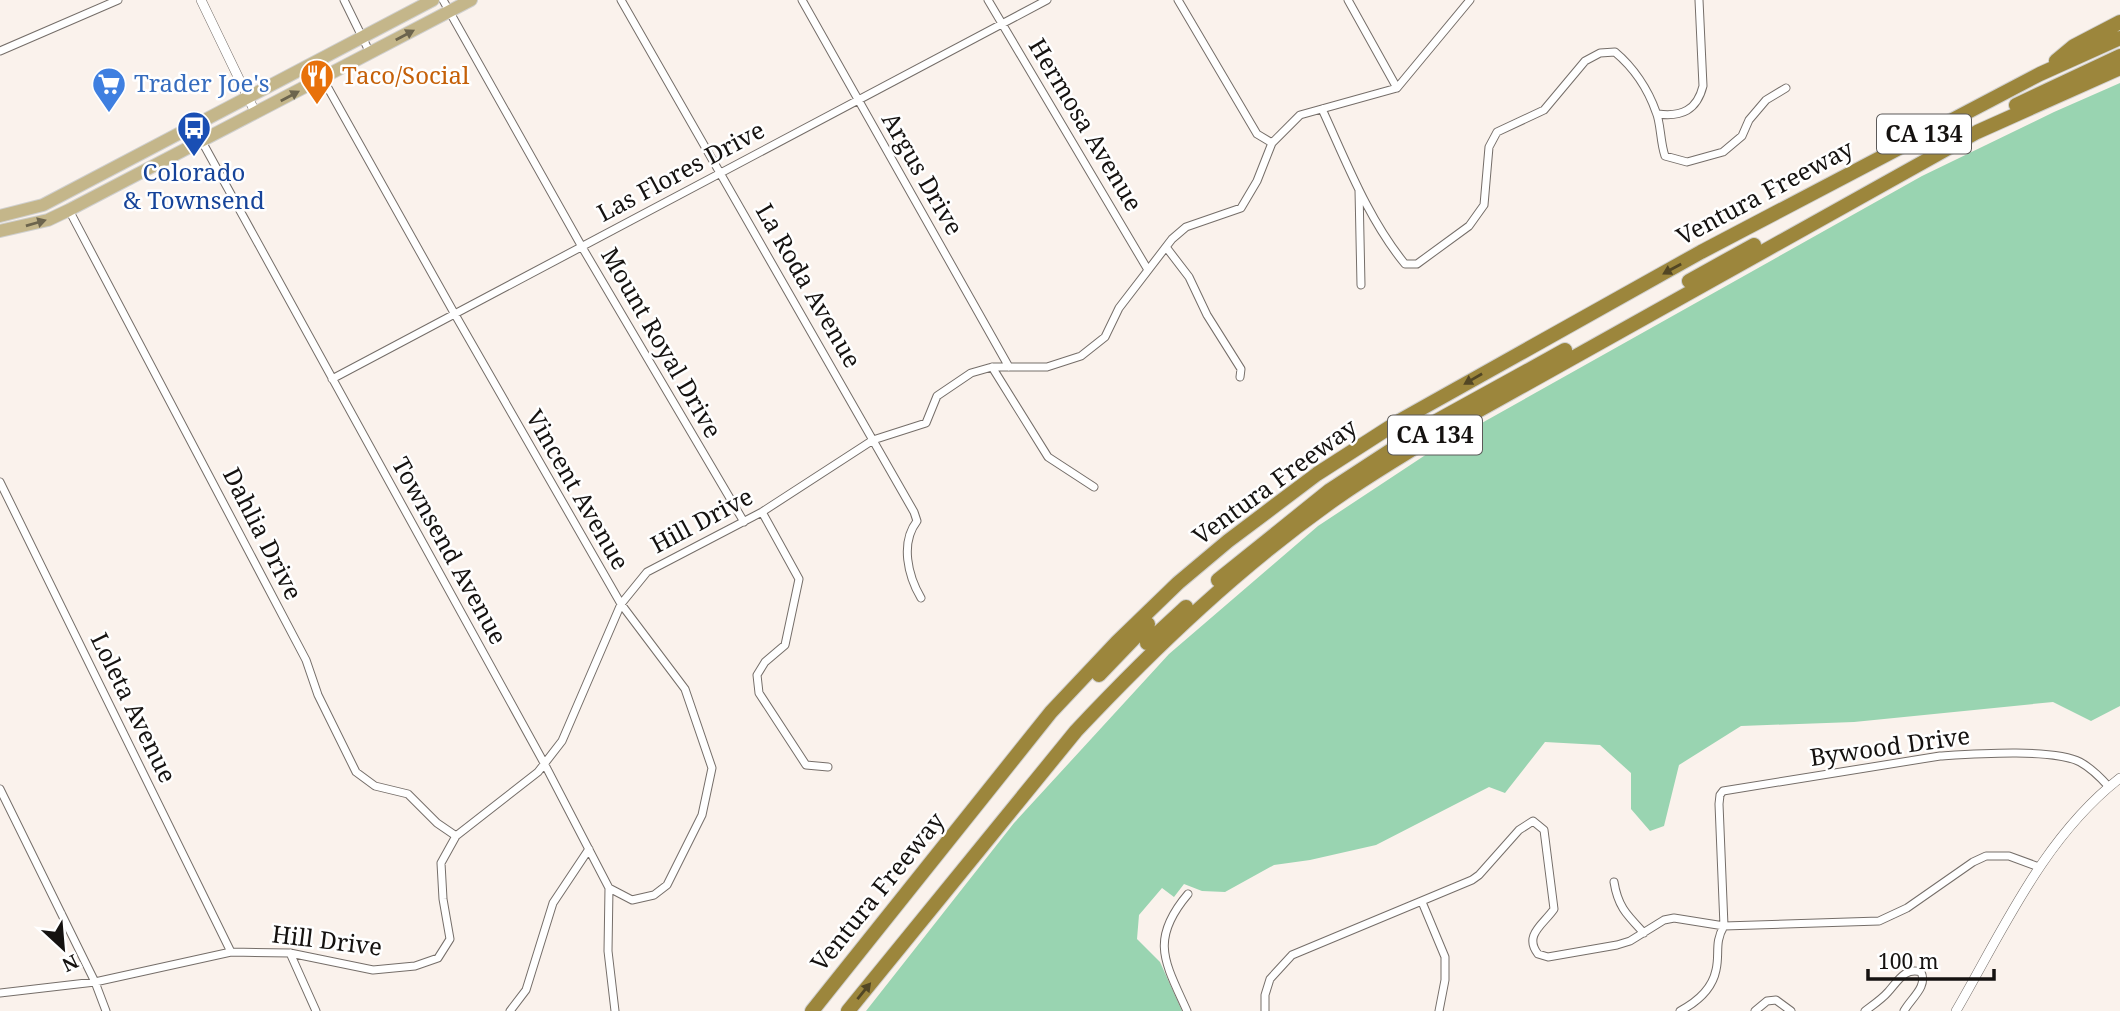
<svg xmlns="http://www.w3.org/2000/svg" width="2120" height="1011" font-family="'Noto Serif',serif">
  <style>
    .green { fill: #99d4b1 }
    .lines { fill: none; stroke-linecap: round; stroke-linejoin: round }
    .minor-casing { stroke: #756e69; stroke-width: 9 }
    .tertiary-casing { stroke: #756e69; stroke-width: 10 }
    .primary-casing { stroke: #d0d0cf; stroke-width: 14 }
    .motorway-casing { stroke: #d0d0cf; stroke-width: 16 }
    .minor { stroke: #fff; stroke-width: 7 }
    .tertiary { stroke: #fff; stroke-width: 9 }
    .primary { stroke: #c4b68a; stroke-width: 12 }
    .motorway { stroke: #9c863c; stroke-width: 14 }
    .oneway { fill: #6c644d }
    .oneway2 { fill: #524624 }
    .labels { text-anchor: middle; stroke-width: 5; stroke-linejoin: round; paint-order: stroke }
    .shield { fill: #fff; stroke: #5b5958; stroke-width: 2 }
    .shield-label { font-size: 23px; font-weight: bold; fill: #151210 }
    .food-label { font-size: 24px; fill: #c56008; stroke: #fff; text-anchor: start }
    .shop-label { font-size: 24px; fill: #366cbe; stroke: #fff; text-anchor: start }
    .street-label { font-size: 24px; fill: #151210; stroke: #fff }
    .transit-label { font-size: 24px; fill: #164399; stroke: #fff }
  </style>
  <rect width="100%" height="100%" fill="#faf2ec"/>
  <path class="green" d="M2120 83V706L2091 721 2053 702 1854 722 1741 726 1679 765 1664 826 1650 831 1631 809V773L1600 745 1545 742 1505 793 1489 787 1376 845 1310 860 1274 865 1225 892 1202 891 1184 884 1174 897 1162 888 1139 915 1137 939 1160 962 1182 1011H866L1014 823 1169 654 1318 526 1430 452 1922 176 2054 112Z"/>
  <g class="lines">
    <g class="minor-casing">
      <path id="minor" d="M344 0 370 53
        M443 0 582 247 744 522
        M621 0 914 512 917 521C900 543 908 576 921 598
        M802 0 1009 367
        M988 0 1148 270
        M1178 0 1257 134 1272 143
        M1348 0 1397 88
        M0 51 118 0
        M314 63 453 311 621 604 685 689 712 768 702 815 667 885 654 895 632 900 609 888
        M1322 109C1346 161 1368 219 1405 264H1417L1469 226 1484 205 1489 147 1497 132 1544 110 1585 61 1600 53 1615 52C1633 67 1648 89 1656 112 1661 123 1660 142 1665 156L1687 162 1723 152 1742 136 1749 120 1766 100 1786 88
        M1658 114C1682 117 1697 110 1703 86L1699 0
        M194 127 544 763 609 888 608 951 615 1011
        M1359 190 1361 285
        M69 210 306 660 318 695 356 772 375 786 408 794 437 823 456 836
        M1166 247 1189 277 1207 315 1241 369 1240 377
        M992 367 1048 457 1094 487
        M332 379 1047 0
        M0 482 231 952
        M762 512 799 579 785 645 765 662 757 675 759 693 806 765 828 767
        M0 789 95 982 106 1011
        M1614 882C1618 907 1627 915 1644 933
        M1422 902 1445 957V980L1439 1011
        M290 953 316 1011
        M0 993 95 982 231 952 290 953 373 970 415 966 438 958 450 939 443 899 441 863 456 836 538 772 562 741 621 604 647 572 762 512 873 440 926 423 937 396 971 373 992 367H1047L1081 356 1105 337 1119 308 1172 239 1186 227 1241 208 1257 181 1272 143 1300 115 1397 88 1470 0
        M510 1011 526 990 553 903 589 849
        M1187 1011C1165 962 1149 940 1188 894
        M1265 1011V995L1270 979 1292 955 1472 880 1479 875 1519 830 1533 821 1544 830 1554 909C1544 924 1523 935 1538 954L1548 957 1617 945 1630 941 1664 920 1674 918 1724 926 1879 921 1907 908 1973 862 1986 856H2009L2039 867
        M1680 1011C1697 1002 1712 990 1716 970 1720 953 1714 943 1724 926L1719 804 1720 795 1723 791 1940 756C1972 754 2054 748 2080 762 2091 768 2101 778 2109 787
        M1755 1011 1767 1001 1776 1000 1791 1011
        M1865 1011C1873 1005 1882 999 1888 992 1898 981 1905 967 1921 972 1928 987 1911 998 1904 1011"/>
    </g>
    <g class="tertiary-casing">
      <path id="tertiary" d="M201 0 256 114
        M1956 1011C2003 930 2044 837 2120 778"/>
    </g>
    <g class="primary-casing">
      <path id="primary" d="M0 216 43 205 433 0
        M0 231 48 220 69 210 471 0"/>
    </g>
    <g class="motorway-casing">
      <path id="motorway" d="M2056 61 2074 46 2120 22
        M2016 105 2120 56
        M1689 281 1754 245
        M1218 580 1330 490 1431 424 1565 350
        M1147 643 1186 607
        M1099 675 1148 624
        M812 1011 1051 712 1117 642 1178 583 1228 541 1317 474 1401 420 1701 252 2040 74 2120 38
        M848 1011 1076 731C1156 646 1240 566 1335 499 1378 469 1422 443 1467 417L1977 132 2120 68"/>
    </g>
    <use href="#minor" class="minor"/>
    <use href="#tertiary" class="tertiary"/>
    <use href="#primary" class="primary"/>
    <use href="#motorway" class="motorway"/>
  </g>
  <defs><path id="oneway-solid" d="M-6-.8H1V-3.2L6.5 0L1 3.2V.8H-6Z" transform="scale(1.75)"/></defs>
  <g class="oneway">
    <use href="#oneway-solid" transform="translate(405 35) rotate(-28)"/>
    <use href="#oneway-solid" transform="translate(290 96) rotate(-28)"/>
    <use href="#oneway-solid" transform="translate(36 223) rotate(-16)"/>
  </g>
  <g class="oneway2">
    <use href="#oneway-solid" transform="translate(1672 269) rotate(151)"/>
    <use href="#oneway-solid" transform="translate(1473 379) rotate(150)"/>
    <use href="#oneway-solid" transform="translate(864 991) rotate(-51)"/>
  </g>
  <defs>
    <g id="restaurant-pin" transform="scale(1.75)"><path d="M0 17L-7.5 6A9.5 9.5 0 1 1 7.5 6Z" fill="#e8710a" stroke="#fff"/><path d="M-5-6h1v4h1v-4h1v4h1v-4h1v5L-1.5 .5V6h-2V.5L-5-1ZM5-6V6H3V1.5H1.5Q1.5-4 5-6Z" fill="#fff"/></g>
    <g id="supermarket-pin" transform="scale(1.75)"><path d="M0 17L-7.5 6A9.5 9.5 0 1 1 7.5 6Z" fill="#3f7fe0" stroke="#fff"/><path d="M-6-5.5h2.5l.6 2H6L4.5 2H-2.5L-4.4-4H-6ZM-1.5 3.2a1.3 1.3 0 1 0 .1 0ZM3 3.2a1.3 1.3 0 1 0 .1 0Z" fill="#fff"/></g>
    <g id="bus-pin" transform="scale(1.75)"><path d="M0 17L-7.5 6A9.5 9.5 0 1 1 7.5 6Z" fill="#1a4fb4" stroke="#fff"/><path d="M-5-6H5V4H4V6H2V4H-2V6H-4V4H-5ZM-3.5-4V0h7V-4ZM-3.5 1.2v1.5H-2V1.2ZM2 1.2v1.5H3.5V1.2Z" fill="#fff"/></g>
  </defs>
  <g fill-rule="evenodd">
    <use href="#restaurant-pin" x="317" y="76"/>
    <use href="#supermarket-pin" x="109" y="84"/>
    <use href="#bus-pin" x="194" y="128"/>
  </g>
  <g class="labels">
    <g class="shield">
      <rect x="1877" y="114.5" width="94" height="39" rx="5"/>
      <rect x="1388" y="415.5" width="94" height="39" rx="5"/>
    </g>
    <g class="shield-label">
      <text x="1924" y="142">CA 134</text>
      <text x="1435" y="443">CA 134</text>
    </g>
    <g class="food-label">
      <text x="342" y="84">Taco/Social</text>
    </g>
    <g class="shop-label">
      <text x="134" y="92">Trader Joe's</text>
    </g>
    <g class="street-label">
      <text transform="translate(1085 125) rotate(59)" y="8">Hermosa Avenue</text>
      <text transform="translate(681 172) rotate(-28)" y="8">Las Flores Drive</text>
      <text transform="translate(922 174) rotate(60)" y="8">Argus Drive</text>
      <text transform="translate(1765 193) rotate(-28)" y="8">Ventura Freeway</text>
      <text transform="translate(808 286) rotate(60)" y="8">La Roda Avenue</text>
      <text transform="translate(661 343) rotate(60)" y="8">Mount Royal Drive</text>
      <text transform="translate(1275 482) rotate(-36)" y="8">Ventura Freeway</text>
      <text transform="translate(577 490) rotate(60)" y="8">Vincent Avenue</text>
      <text transform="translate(702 521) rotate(-28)" y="8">Hill Drive</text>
      <text transform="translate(262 534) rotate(63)" y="8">Dahlia Drive</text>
      <text transform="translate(449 551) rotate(61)" y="8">Townsend Avenue</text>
      <text transform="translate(133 708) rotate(64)" y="8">Loleta Avenue</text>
      <text transform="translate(1890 747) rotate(-8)" y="8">Bywood Drive</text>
      <text transform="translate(878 892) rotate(-51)" y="8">Ventura Freeway</text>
      <text transform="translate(327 941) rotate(7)" y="8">Hill Drive</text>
    </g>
    <g class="transit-label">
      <text x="194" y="181">Colorado<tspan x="194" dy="28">&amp; Townsend</tspan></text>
    </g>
  </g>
  <g transform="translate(63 948) rotate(154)" stroke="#ffffff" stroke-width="5" paint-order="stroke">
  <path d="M0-5L12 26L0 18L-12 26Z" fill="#151210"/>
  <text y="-10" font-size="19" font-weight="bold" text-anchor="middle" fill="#151210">N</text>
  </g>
  <path d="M1868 969v10h126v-10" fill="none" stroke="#151210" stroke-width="3.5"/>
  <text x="1878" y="969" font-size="21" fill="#151210" stroke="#ffffff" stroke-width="5" paint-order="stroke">100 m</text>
</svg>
